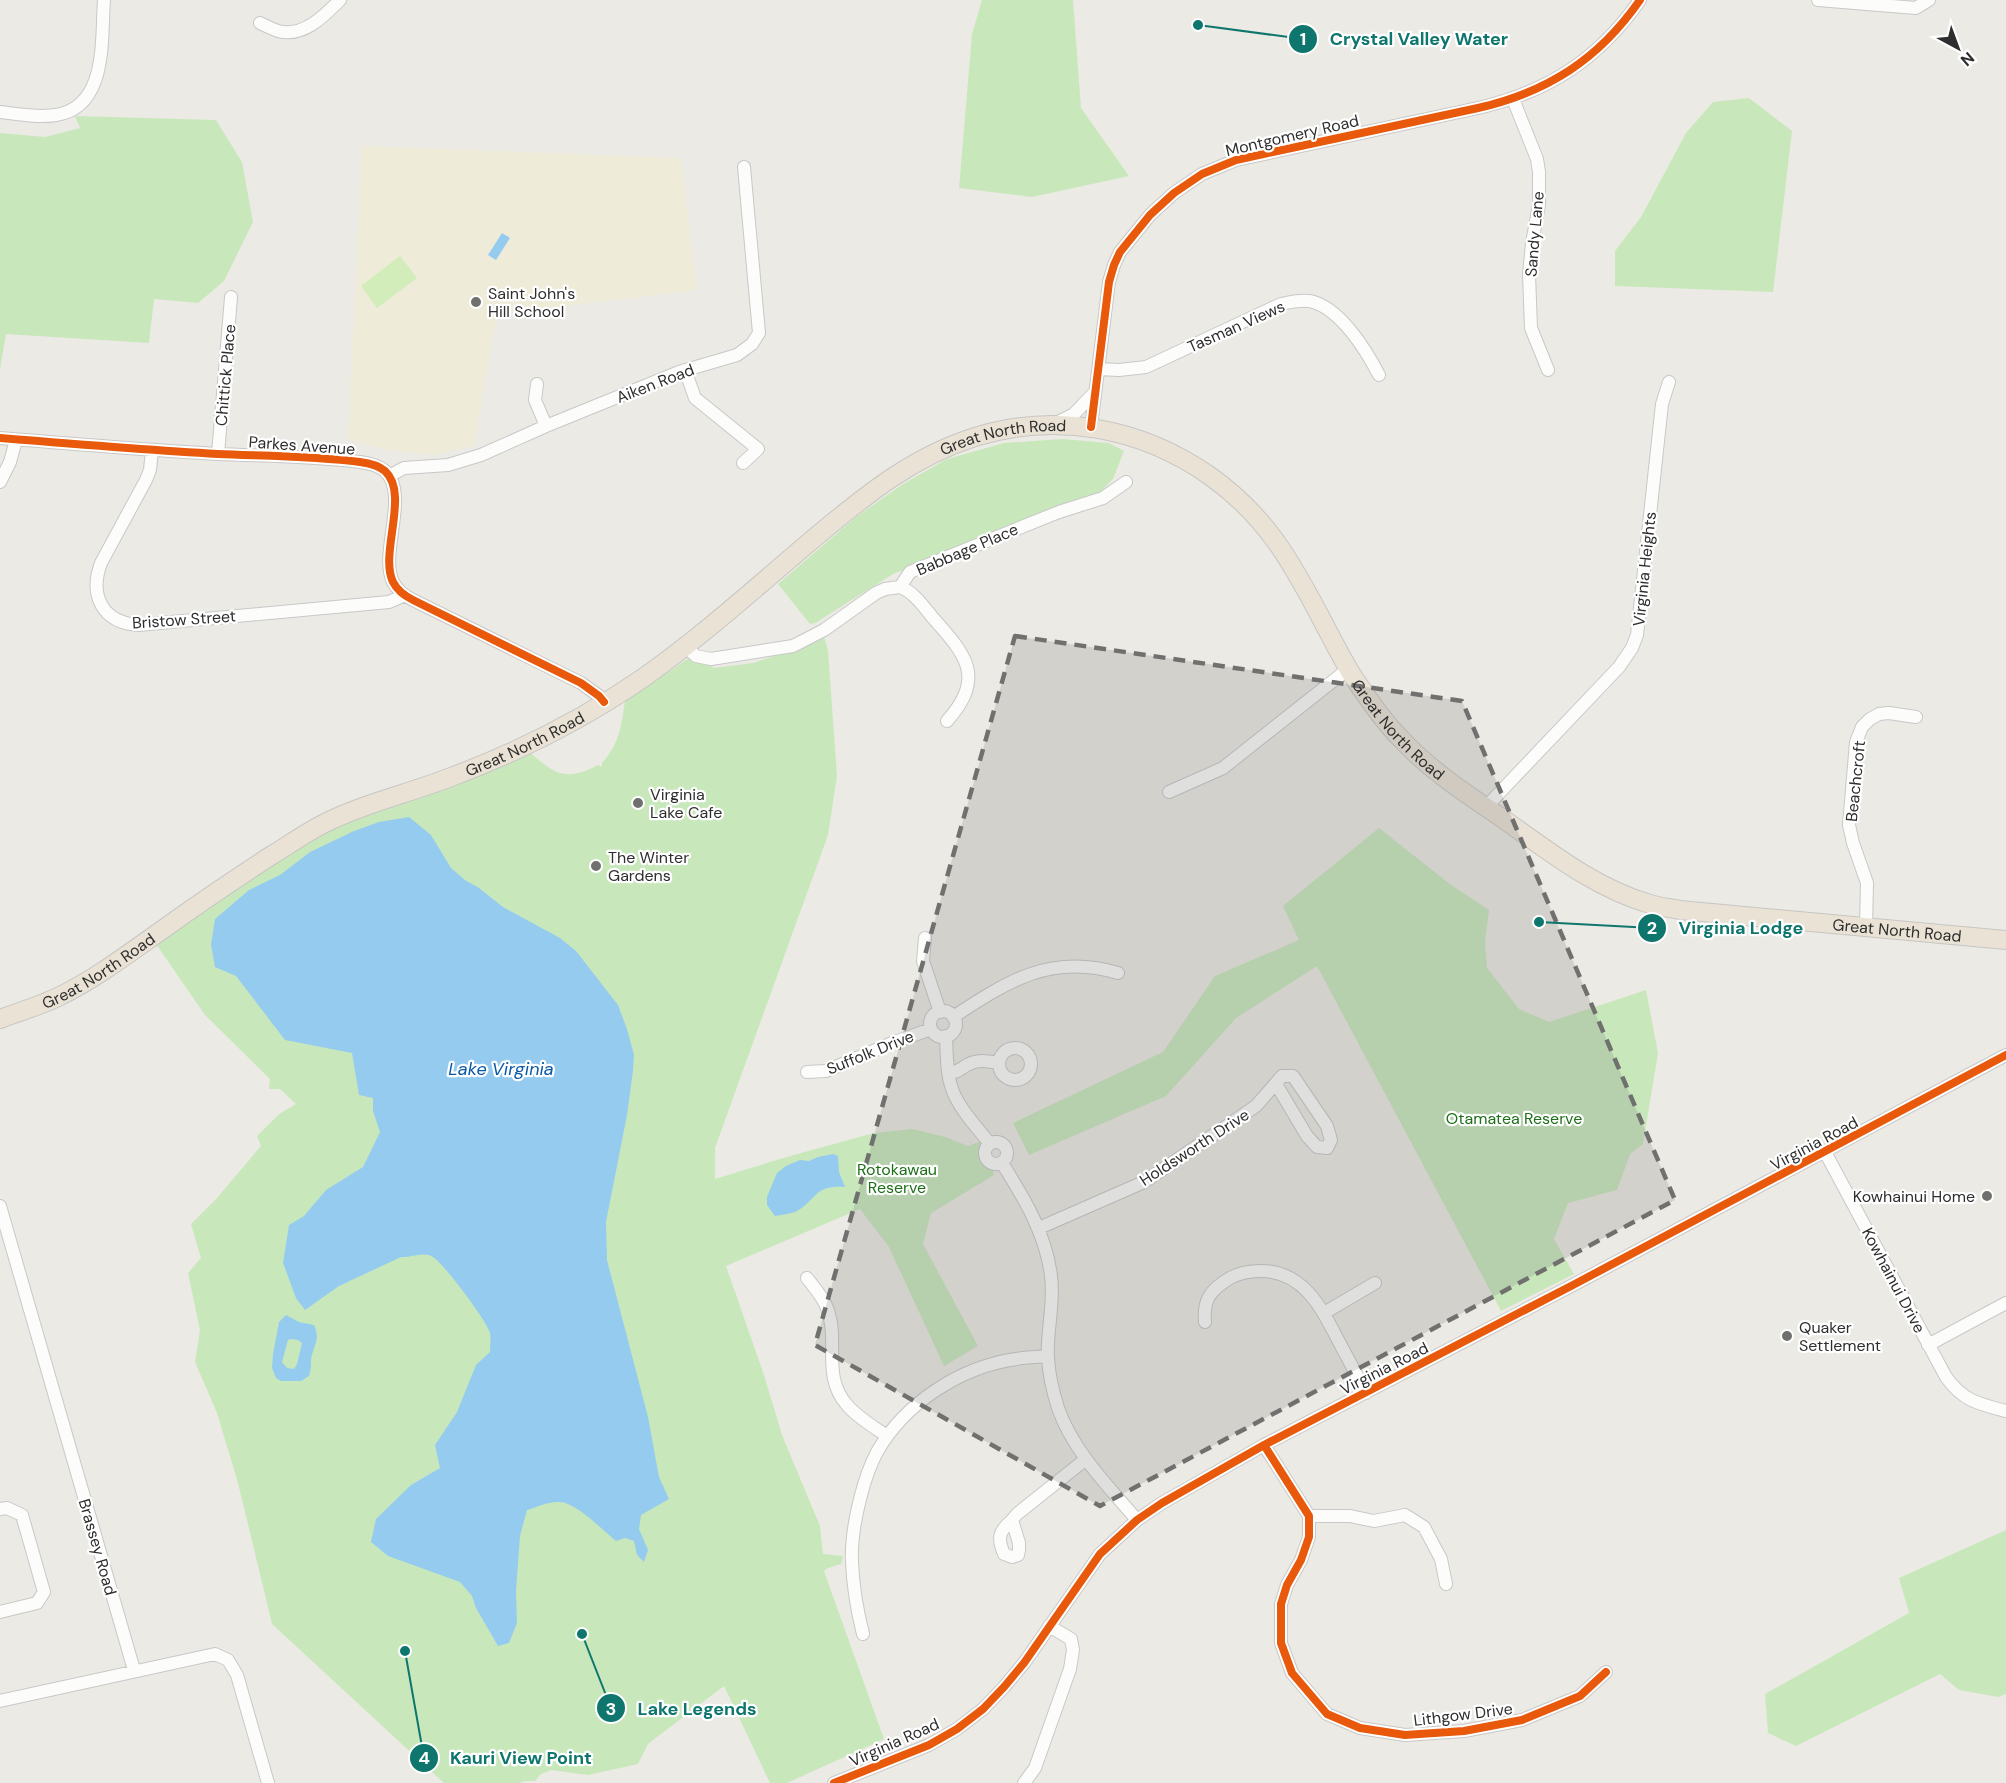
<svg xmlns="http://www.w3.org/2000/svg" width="2006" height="1783" font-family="'DM Sans',sans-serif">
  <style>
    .education { fill: #efebd9 }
    .green { fill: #c8e8bc }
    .pitch { fill: #d2edba }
    .water { fill: #95cbef; fill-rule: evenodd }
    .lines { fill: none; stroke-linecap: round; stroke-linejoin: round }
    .minor-casing { stroke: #c9c8c9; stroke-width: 14 }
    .highway-casing { stroke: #c6c6c4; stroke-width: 20 }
    .minor { stroke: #fcfcfb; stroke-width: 12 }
    .highway { stroke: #eae2d5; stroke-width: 18 }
    .cycleway-casing { stroke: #fff; stroke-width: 11 }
    .cycleway { stroke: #e8590c; stroke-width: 8 }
    .marked { fill: #70706e; fill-opacity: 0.2; stroke: #70706e; stroke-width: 4.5; stroke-dasharray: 12 8; stroke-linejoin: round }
    .poi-dot { fill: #70706e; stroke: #fff; stroke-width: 2 }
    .labels { text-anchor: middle; stroke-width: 4.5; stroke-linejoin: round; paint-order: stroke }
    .street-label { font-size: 16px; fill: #2e2e2e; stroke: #fff }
    .poi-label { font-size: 16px; fill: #2e2e2e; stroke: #fff; text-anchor: start }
    .park-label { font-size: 16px; fill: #1d7018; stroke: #fff }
    .water-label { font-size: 18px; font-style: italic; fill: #0859a7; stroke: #fff }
    .leader { fill: none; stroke: #0f766e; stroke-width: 2 }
    .callout-dot { fill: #0f766e; stroke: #fff; stroke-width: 2 }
    .mark-label { font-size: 18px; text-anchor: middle; font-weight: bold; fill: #fff }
    .callout-label { font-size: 18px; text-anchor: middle; font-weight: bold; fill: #0f766e; stroke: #fff; stroke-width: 4.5; stroke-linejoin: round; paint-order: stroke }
  </style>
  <rect width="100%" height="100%" fill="#eceae4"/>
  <path class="education" d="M362 146 681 158 697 290 497 314 474 446 434 455 387 450 348 439Z"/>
  <path class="green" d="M982 0H1073L1081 108 1129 176 1032 197 959 188 972 34Z
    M1749 98 1792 131 1773 292 1615 286V251L1641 217 1686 133 1713 102Z
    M75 116 216 120 242 162 253 222 224 281 198 303 154 299 149 343 6 334 0 369V133L45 137 80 128Z
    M1062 439 1109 443 1124 451 1113 479 1099 493 893 574 815 623 810 624 778 584 856 517 903 484 947 459 1004 443Z
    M823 633 828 650 837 776 828 835 715 1148V1179L790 1156 874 1133 913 1129 945 1137 968 1146 985 1140 994 1175 931 1213 923 1244 978 1346 944 1366 889 1247 860 1209 726 1266 764 1375 782 1435 820 1526 823 1554 843 1556 841 1564 828 1568 824 1571 884 1739 787 1783H770L724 1686 648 1744 638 1764 588 1775 551 1770 541 1774 535 1781H525L519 1783H444L272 1624 238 1483 217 1413 195 1362 200 1330 188 1273 201 1258 191 1224 216 1199 261 1146 257 1136 279 1114 296 1104 280 1089H269L270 1079 205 1015 156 944 306 841 391 804 527 750C554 773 564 783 598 765L601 767 602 765V763C620 743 621 726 625 701L695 654 714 668 753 663 771 657Z
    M1379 828 1451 885 1489 910 1485 942 1487 968 1519 1009 1549 1022 1646 990 1658 1053 1643 1144 1630 1154 1617 1190 1568 1203 1554 1239 1574 1274 1501 1311 1317 966 1236 1018 1166 1096 1029 1155 1013 1123 1163 1052 1215 976 1299 940 1283 906Z
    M2006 1530V1694L1998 1697 1959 1690 1940 1674 1796 1746 1768 1733 1765 1694 1909 1613 1899 1578Z"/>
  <path class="pitch" d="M400 256 417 278 377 308 361 286Z"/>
  <path class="water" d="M502 233 510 238 496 260 488 255Z
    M409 817 431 835 451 868 465 880 479 888 503 907 560 938 576 951 618 1005 627 1029 634 1055 633 1071 627 1115 606 1222 607 1260 648 1417 659 1477 669 1499 641 1515 639 1529 648 1550 644 1562 637 1555 634 1541 625 1538 616 1541C602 1530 577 1503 560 1502 549 1501 537 1507 527 1510L520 1536 516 1591 517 1623 509 1643 498 1646 476 1608 472 1596 460 1582 388 1556 371 1542 376 1519 411 1485 440 1468 435 1445 457 1412 476 1365 490 1352C490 1346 491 1339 490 1333 487 1321 444 1264 433 1257 423 1251 411 1258 401 1257L339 1286 305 1310 296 1298 283 1263 289 1225 304 1216 326 1190 363 1167 380 1132 373 1111V1098L359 1095 352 1053 285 1040 236 976 215 967 211 945 215 919 249 890 280 875 310 852 354 831 379 822Z
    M833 1154 838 1156 839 1172 845 1187C813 1184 816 1202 795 1212 789 1214 781 1215 775 1216L767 1205V1197L777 1173 786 1166 800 1160 809 1161 818 1157Z
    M286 1315 299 1322 314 1325C321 1341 313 1345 311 1360 311 1366 311 1370 309 1376L301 1381H281L276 1378 272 1368 273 1354 279 1322ZM291 1339 298 1340 302 1343 297 1364 294 1369 287 1368 282 1362 288 1340Z"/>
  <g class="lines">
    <g class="minor-casing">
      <path id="minor" d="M1818 0 1916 8 1929 0
        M260 23C266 26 272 29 278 31 303 38 324 16 340 0
        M1513 99 1537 159 1539 172V205L1532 243 1529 274 1531 328 1548 370
        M0 112C18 114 38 118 56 115 108 107 101 39 104 0
        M1099 369 1119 370 1146 367 1281 304C1290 302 1299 300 1309 301 1339 306 1366 350 1379 375
        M685 370 695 398 758 449 743 463
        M537 384 535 400 546 426
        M1056 423 1074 414 1095 392
        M1091 427 1109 282 1114 265 1120 252 1150 215 1174 193 1202 174 1236 160 1478 108C1548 92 1599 59 1640 0
        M0 438C73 444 146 450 218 454 265 456 313 456 360 462 368 463 378 465 385 471 410 494 379 553 393 582 397 590 405 596 413 600L581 683 599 696 604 702
        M152 450 150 470 146 480 101 563C89 595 102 623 139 625L389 602 405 595
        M218 454 231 297
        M389 476 404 468 448 465 481 455 546 426 679 372 737 355 752 344 759 333 744 167
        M0 482 10 462 16 440
        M900 587C914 592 924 607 933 618 966 655 986 677 947 721
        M685 646 696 656 711 659 793 646 824 630 876 593 885 589 900 587 910 572 1059 512 1103 498 1126 482
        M1169 792 1223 768 1348 669
        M1486 807 1619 667 1632 648 1637 635 1662 404 1669 382
        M1866 927 1867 883 1853 843 1849 825 1856 742 1862 727 1870 719 1879 714 1889 713 1916 717
        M925 938 923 961 940 1012
        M930 1024a13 13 0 1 1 26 0a13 13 0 1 1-26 0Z
        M953 1017C1008 981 1051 953 1118 973
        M946 1036C947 1054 946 1072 952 1089 959 1109 977 1127 990 1144
        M999 1064a16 16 0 1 1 32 0a16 16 0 1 1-32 0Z
        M807 1072 826 1071 892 1043 931 1029
        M948 1073C957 1073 960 1069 967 1065 978 1059 987 1061 999 1063
        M985 1153a11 11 0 1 1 22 0a11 11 0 1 1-22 0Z
        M1825 1152 1946 1377C1963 1401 1979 1404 2006 1411
        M1002 1163C1024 1198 1046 1234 1051 1276 1055 1304 1046 1332 1048 1358 1049 1375 1053 1392 1058 1408 1073 1451 1108 1486 1137 1520
        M0 1206 134 1670
        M1039 1228 1144 1182 1256 1106 1282 1076H1293L1327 1126 1331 1140 1327 1148 1317 1147 1307 1136 1276 1084
        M807 1278C814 1287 823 1297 827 1308 840 1341 821 1375 847 1405 858 1418 874 1427 887 1436
        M1324 1313 1375 1283
        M1205 1322C1203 1300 1210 1290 1230 1278 1239 1273 1250 1271 1261 1271 1303 1271 1321 1307 1338 1340 1347 1357 1357 1375 1366 1393
        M1928 1345 2006 1303
        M1264 1445 1309 1516V1537L1301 1560 1287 1585 1281 1604V1643L1292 1673 1327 1714 1360 1728 1405 1735 1464 1731 1522 1720 1580 1696 1606 1672
        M0 1509 7 1508 22 1515 44 1592 37 1603 0 1612
        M1309 1516H1350L1374 1521 1405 1515 1424 1527 1441 1559 1446 1584
        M1012 1520C999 1531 997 1538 1004 1554L1012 1557 1018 1555 1019 1550V1543L1012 1520 1017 1514 1086 1459
        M863 1634C857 1610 853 1587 852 1562 851 1542 855 1519 860 1499 864 1483 869 1467 877 1452 905 1403 960 1367 1016 1359 1026 1357 1037 1357 1048 1356
        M0 1701 215 1654 228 1660 237 1675 268 1783
        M834 1783 929 1745 957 1729 983 1709 1004 1687 1024 1663 1100 1554 1137 1520 1162 1503 1264 1445 1573 1285 2006 1055
        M1024 1783 1035 1768 1070 1669 1073 1650 1071 1639 1049 1626"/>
    </g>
    <g class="highway-casing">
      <g id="highway">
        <path id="s1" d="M0 1019C19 1012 39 1006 58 997 95 979 128 954 162 930 198 904 235 879 272 855 290 844 307 832 325 823 365 803 410 793 451 777 518 752 585 718 643 678 704 635 762 582 819 534 867 494 914 456 975 437 1056 412 1140 427 1210 476 1266 516 1291 561 1322 620 1332 639 1341 657 1352 675 1367 697 1383 721 1402 740 1430 770 1465 793 1499 816 1546 849 1594 888 1650 904 1660 907 1670 908 1680 910L2006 940"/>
      </g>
    </g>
    <use href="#minor" class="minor"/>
    <use href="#highway" class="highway"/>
    <g class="cycleway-casing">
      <path id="cycleway" d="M1091 427 1109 282 1114 265 1120 252 1150 215 1174 193 1202 174 1236 160 1478 108C1548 92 1599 59 1640 0
        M0 438C73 444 146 450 218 454 265 456 313 456 360 462 368 463 378 465 385 471 410 494 379 553 393 582 397 590 405 596 413 600L581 683 599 696 604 702
        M1264 1445 1309 1516V1537L1301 1560 1287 1585 1281 1604V1643L1292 1673 1327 1714 1360 1728 1405 1735 1464 1731 1522 1720 1580 1696 1606 1672
        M834 1783 929 1745 957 1729 983 1709 1004 1687 1024 1663 1100 1554 1137 1520 1162 1503 1264 1445 1573 1285 2006 1055"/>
    </g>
    <use href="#cycleway" class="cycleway"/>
  </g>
  <path class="marked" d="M1015 636 1462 701 1675 1200 1100 1506 815 1345Z"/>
  <g class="poi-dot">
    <circle cx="476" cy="302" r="6"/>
    <circle cx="638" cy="803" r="6"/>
    <circle cx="596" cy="866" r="6"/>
    <circle cx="1987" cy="1196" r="6"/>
    <circle cx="1787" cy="1336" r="6"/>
  </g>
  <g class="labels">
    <g class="street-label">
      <text transform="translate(1292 135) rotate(-13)" y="6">Montgomery Road</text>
      <text transform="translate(1534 234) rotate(-85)" y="6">Sandy Lane</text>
      <text transform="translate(1236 326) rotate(-24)" y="6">Tasman Views</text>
      <text transform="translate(225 375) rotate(-85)" y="6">Chittick Place</text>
      <text transform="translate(655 383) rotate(-21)" y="6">Aiken Road</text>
      <text dy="6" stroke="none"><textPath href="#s1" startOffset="1172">Great North Road</textPath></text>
      <text transform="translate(302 445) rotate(4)" y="6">Parkes Avenue</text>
      <text transform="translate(967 549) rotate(-23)" y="6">Babbage Place</text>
      <text transform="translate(1644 569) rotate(-84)" y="6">Virginia Heights</text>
      <text transform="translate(184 619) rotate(-4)" y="6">Bristow Street</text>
      <text dy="6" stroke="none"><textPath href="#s1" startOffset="1710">Great North Road</textPath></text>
      <text dy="6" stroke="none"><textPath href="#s1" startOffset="596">Great North Road</textPath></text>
      <text transform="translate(1855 781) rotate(-84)" y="6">Beachcroft</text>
      <text dy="6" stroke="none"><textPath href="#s1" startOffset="2268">Great North Road</textPath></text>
      <text dy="6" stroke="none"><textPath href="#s1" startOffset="110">Great North Road</textPath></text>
      <text transform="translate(870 1052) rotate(-22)" y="6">Suffolk Drive</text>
      <text transform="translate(1814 1143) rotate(-28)" y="6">Virginia Road</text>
      <text transform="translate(1194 1147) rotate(-33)" y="6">Holdsworth Drive</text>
      <text transform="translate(1894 1280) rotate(62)" y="6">Kowhainui Drive</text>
      <text transform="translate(1384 1368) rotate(-27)" y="6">Virginia Road</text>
      <text transform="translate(98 1547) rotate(74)" y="6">Brassey Road</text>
      <text transform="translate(1463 1714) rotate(-7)" y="6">Lithgow Drive</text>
      <text transform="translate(894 1742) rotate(-24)" y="6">Virginia Road</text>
    </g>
    <g class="poi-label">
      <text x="488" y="299">Saint John's<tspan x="488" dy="18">Hill School</tspan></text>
      <text x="650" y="800">Virginia<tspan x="650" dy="18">Lake Cafe</tspan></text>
      <text x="608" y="863">The Winter<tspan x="608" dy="18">Gardens</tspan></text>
      <text x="1975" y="1202" text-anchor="end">Kowhainui Home</text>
      <text x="1799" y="1333">Quaker<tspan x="1799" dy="18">Settlement</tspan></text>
    </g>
    <g class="park-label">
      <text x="1514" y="1124">Otamatea Reserve</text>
      <text x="897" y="1175">Rotokawau<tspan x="897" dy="18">Reserve</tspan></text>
    </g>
    <g class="water-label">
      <text x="501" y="1075">Lake Virginia</text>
    </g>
  </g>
  <path class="leader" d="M1198 25L1303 39M1539 922L1652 928M582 1634L611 1708M405 1651L424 1758"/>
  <g class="callout-dot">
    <circle cx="1198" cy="25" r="6"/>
    <circle cx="1539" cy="922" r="6"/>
    <circle cx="582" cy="1634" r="6"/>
    <circle cx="405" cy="1651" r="6"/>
    <circle cx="1303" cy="39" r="15"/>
    <circle cx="1652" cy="928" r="15"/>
    <circle cx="611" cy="1708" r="15"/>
    <circle cx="424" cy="1758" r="15"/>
  </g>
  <g class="mark-label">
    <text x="1303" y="45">1</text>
    <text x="1652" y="934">2</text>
    <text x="611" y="1715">3</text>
    <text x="424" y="1764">4</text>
  </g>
  <g class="callout-label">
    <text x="1419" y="45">Crystal Valley Water</text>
    <text x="1741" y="934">Virginia Lodge</text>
    <text x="697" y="1715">Lake Legends</text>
    <text x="521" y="1764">Kauri View Point</text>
  </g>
  <g transform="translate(1958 48) rotate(139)" stroke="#ffffff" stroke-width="4.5" paint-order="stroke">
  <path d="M0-4.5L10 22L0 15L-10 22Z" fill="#2e2e2e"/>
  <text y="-9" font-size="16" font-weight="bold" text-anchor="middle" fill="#2e2e2e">N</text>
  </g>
</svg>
